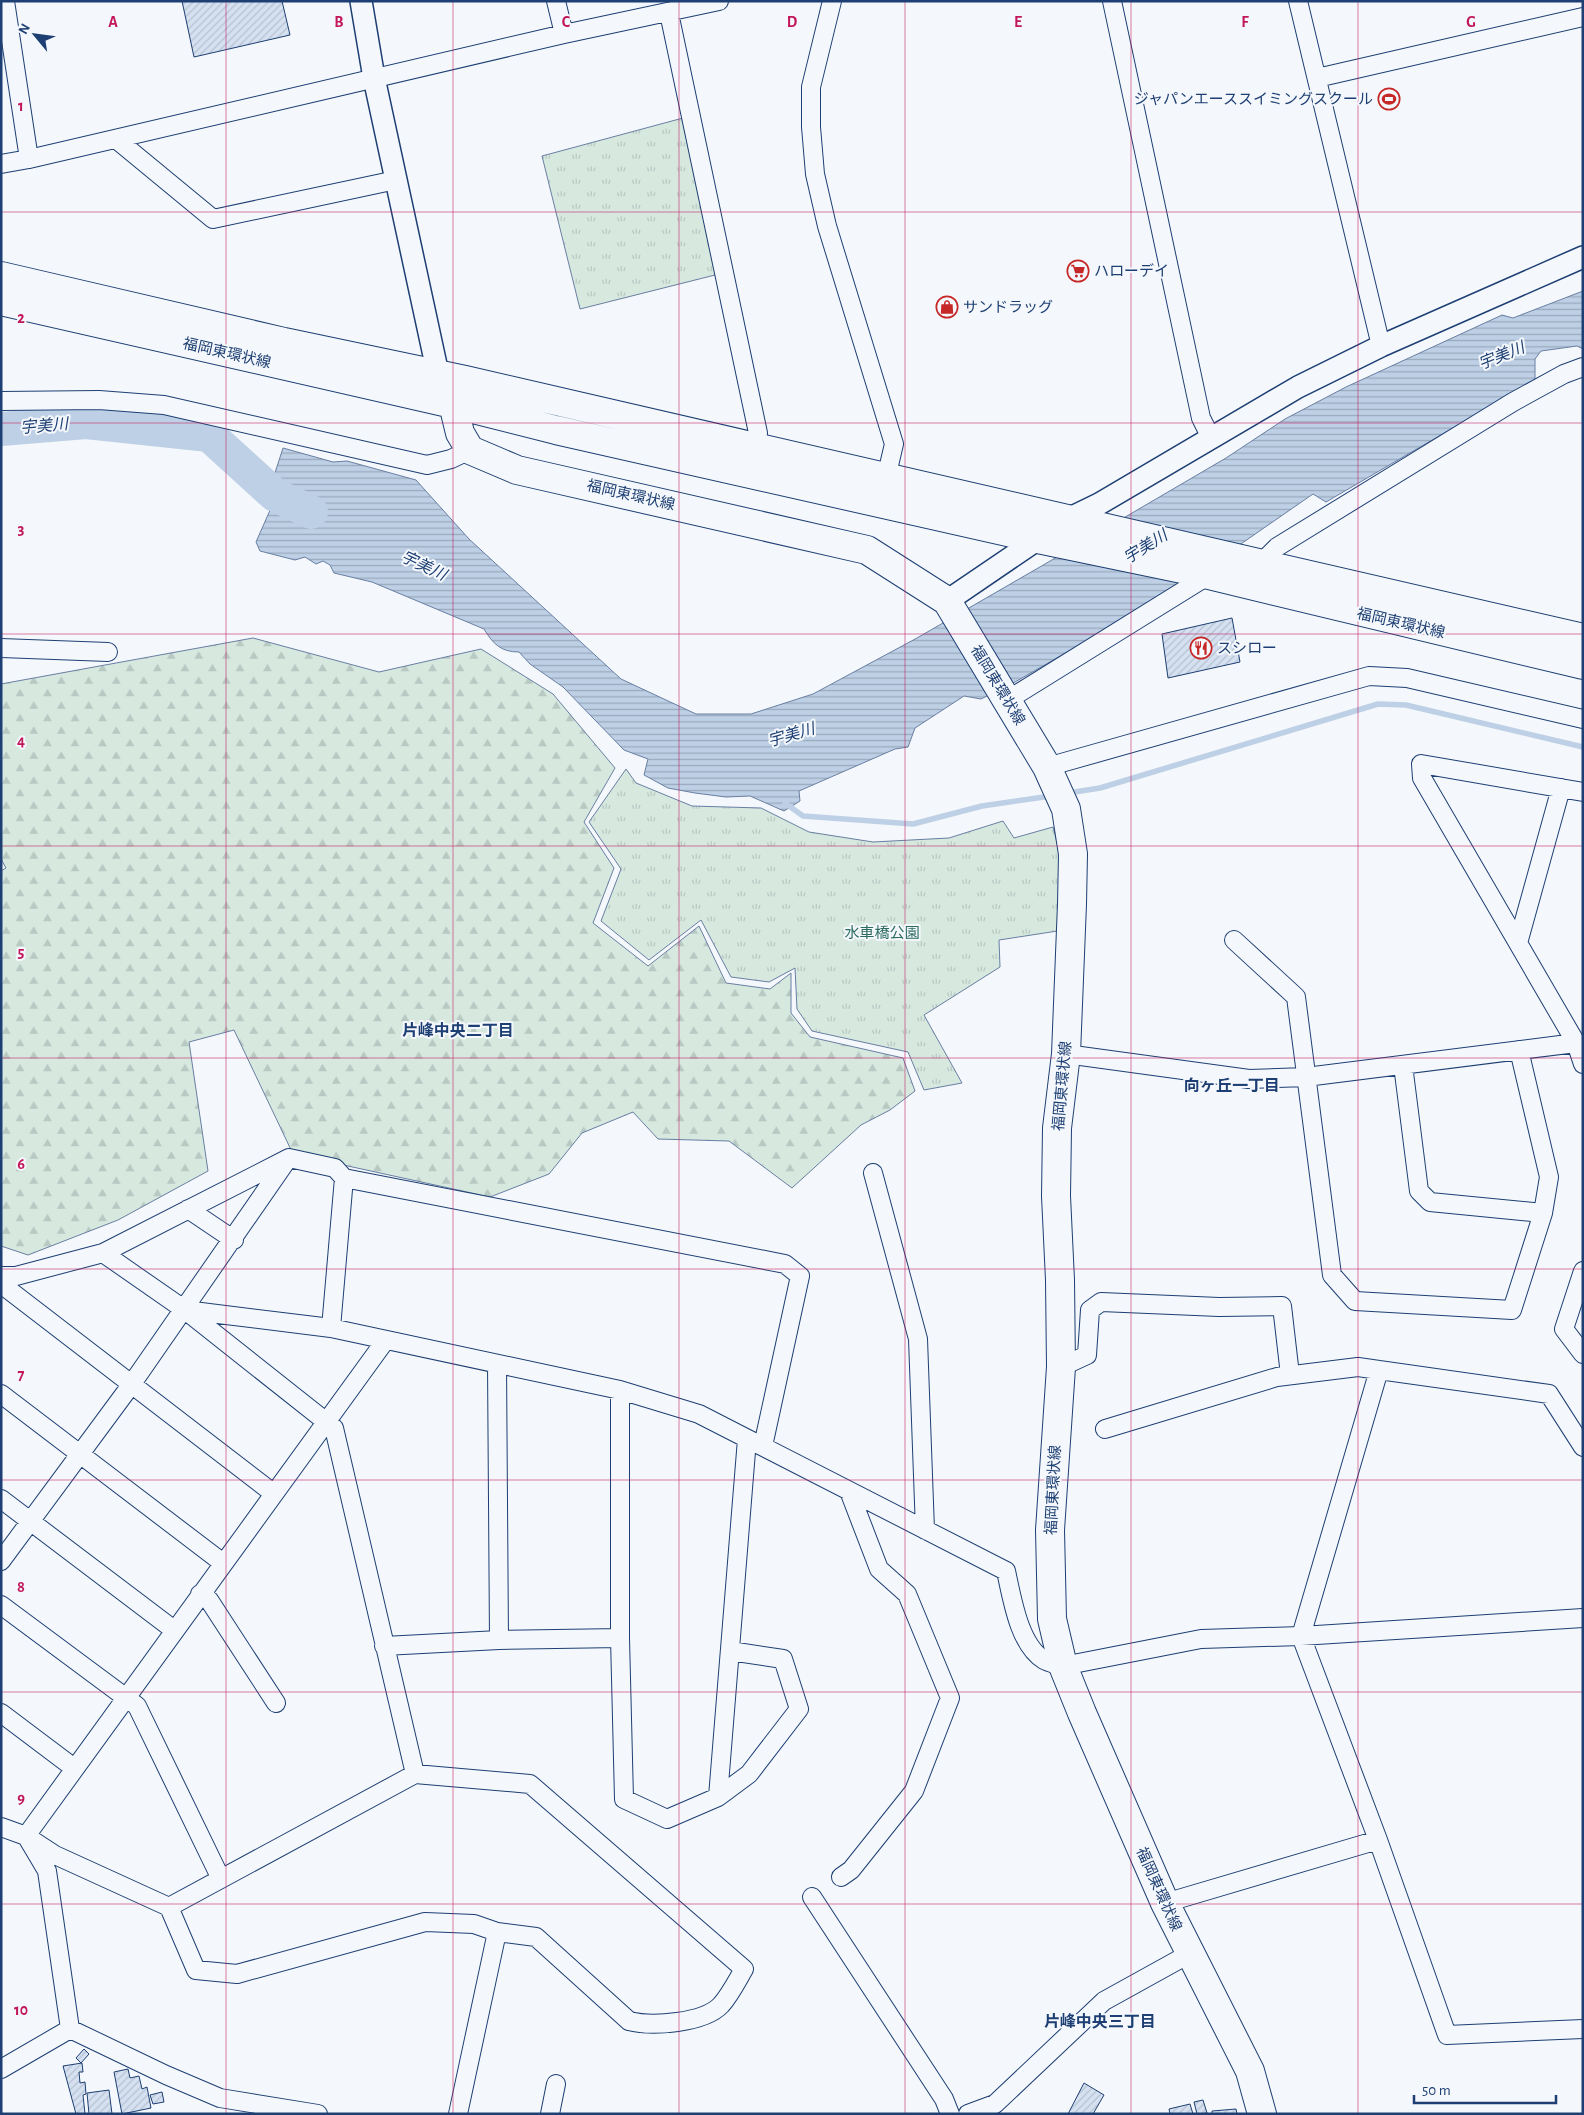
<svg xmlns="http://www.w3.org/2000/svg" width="1584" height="2115" font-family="'Alegreya Sans','Noto Sans JP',sans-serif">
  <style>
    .forest { fill: url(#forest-firs); stroke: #687fa3 }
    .park { fill: url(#park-tufts); stroke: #687fa3 }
    .water { fill: url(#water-rules); stroke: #687fa3 }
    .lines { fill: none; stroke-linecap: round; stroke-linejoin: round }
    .stream { stroke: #bed0e5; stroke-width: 5.5 }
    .river { stroke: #bed0e5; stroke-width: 34 }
    .building { fill: url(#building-hatch); stroke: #1d3f73 }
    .minor-casing { stroke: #1d3f73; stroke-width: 20 }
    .tertiary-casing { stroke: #1d3f73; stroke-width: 24 }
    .primary-casing { stroke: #1d3f73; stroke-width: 30 }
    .minor { stroke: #f4f7fb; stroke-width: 18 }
    .tertiary { stroke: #f4f7fb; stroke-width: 21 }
    .primary { stroke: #f4f7fb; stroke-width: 28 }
    .grid { fill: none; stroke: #c2185b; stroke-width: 1; stroke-opacity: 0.55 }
    .labels { text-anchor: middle; stroke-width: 4; stroke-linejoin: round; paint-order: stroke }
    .poi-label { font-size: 15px; fill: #1d3f73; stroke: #f4f7fb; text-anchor: start }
    .street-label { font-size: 15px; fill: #1d3f73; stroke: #f4f7fb }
    .park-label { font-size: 15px; fill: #2c6c60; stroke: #f4f7fb }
    .water-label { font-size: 16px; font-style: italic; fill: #1d3f73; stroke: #f4f7fb }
    .neighbourhood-label { font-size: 16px; font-weight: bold; fill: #1d3f73; stroke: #f4f7fb }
    .grid-label { font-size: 16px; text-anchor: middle; font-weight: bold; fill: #c2185b; stroke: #f4f7fb; stroke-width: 4; stroke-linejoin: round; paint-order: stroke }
  </style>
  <defs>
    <pattern id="forest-firs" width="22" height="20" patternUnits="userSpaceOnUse" patternTransform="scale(1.25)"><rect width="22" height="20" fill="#d7e8df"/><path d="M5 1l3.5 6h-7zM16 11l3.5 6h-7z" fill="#b8c8c3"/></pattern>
    <pattern id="park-tufts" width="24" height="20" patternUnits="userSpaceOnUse" patternTransform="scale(1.25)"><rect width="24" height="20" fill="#d7e8df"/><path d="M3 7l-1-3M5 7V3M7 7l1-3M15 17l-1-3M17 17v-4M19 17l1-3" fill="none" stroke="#b8c8c3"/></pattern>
    <pattern id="water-rules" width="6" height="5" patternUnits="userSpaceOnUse" patternTransform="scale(1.25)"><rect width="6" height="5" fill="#bed0e5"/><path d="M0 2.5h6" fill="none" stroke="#9aaabe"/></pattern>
    <pattern id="building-hatch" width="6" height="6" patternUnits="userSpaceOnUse" patternTransform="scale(1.25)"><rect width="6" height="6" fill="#d5e0f0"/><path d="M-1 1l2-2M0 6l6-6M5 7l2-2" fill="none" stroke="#b6c1d1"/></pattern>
  </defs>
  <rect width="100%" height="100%" fill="#f4f7fb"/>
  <path class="forest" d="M253 638 379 672 481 649 553 694 615 768 584 822 614 868 593 923 648 966 699 926 726 983 770 989 791 973V1013L810 1037 903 1058 915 1091 890 1110 861 1125 792 1188 729 1141 658 1139 633 1112 582 1133 549 1174 490 1197 293 1154 234 1030 189 1042 208 1171 118 1220 28 1255 1 1246V871L6 868 1 859V684Z"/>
  <path class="park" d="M683 118 719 274 580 309 542 156Z
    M626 769 636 783 692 806 761 808 809 832 873 842 949 838 1003 821 1014 838 1053 827 1062 862 1064 930 999 940 1000 967 924 1015 962 1083 924 1090 908 1052 812 1031 797 1009 795 968 769 982 731 977 701 920 649 960 601 921 621 869 589 822Z"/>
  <path class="water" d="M1583 291V349L1577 346 1541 351 1535 359V380L1326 502 1313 494 1170 593 1015 682 981 699 964 696 915 728 908 747 895 749 799 791 800 801 784 811 750 796 726 797 695 793 668 788 644 775 648 759 624 750 563 687 530 664 519 652C501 652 493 644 484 629L372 582 334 573 330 565 323 561 316 564 305 557 295 560 260 551 256 542 271 508 269 501 273 479 283 448 333 462 347 461 416 480 469 539 621 679 696 714H751L813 694 917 638 1045 564 1226 458 1285 419 1346 387 1502 315 1513 318Z"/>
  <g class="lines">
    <path class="stream" d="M1068 793 1100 788 1378 704 1406 705 1583 747
      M785 803 803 816 913 824 982 806 1051 796"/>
    <path class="river" d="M1 429 86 422 209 435 275 495 311 512"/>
  </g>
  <path class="building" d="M182 1H282L290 35 194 57Z
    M1232 618 1240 662 1168 678 1162 634Z
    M84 2049 89 2054 81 2063 76 2058Z
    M82 2063 83 2072H79L80 2083 85 2082 86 2094 83 2095 85 2114H76L63 2066Z
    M128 2069 130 2078 139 2076 142 2089 147 2087 151 2108 122 2114 114 2072Z
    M1084 2083 1104 2095 1093 2114H1068Z
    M109 2090 112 2114H89L87 2093Z
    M162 2092 164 2102 153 2104 150 2095Z
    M1203 2100 1207 2113 1197 2114 1194 2102Z
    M1190 2104 1193 2114H1170L1169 2109Z
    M1236 2109 1237 2114H1212V2111Z"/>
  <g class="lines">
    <g class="minor-casing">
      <path id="minor" d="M5 1 29 159
        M556 1 564 34
        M832 1 811 87V127L815 174 827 226 894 444 886 478
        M1112 1 1201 418 1211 438
        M1298 1 1381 346
        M669 13 758 433 755 447
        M1317 78 1583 17
        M116 139 213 219 396 180
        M1 164 29 159 564 34 719 1
        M1 401 99 400 164 405 427 465 451 459 470 450
        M1261 563 1277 547 1513 402 1564 374 1583 367
        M1 648 108 652
        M1006 701 1209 575
        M1047 767 1369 676 1407 678 1583 719
        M1583 792 1421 764 1422 778 1576 1043 1583 1064
        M1234 940 1296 997 1332 1275 1355 1301 1512 1310 1543 1213 1549 1177 1519 1050
        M1518 943 1561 788
        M1066 1054 1249 1079 1306 1077 1576 1043
        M1403 1065 1419 1191 1430 1202 1543 1213
        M873 1173 918 1339 925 1530
        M188 1209 234 1240
        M103 1253 185 1310 334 1428 415 1774
        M1583 1271 1564 1329 1583 1354
        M1 1276H16L103 1253 289 1158 335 1168 344 1178 785 1264 800 1276 763 1446
        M1 1284 273 1493
        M185 1310 331 1328 620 1390 699 1414 1006 1571C1012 1598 1019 1645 1044 1660 1049 1663 1057 1664 1063 1666L1201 1639 1301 1636 1583 1618
        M331 1328 344 1178
        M497 1364 499 1640
        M1061 1367 1087 1355 1090 1310 1101 1302 1219 1307 1282 1306 1290 1375
        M620 1390V1638L624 1799 667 1819 718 1797 747 1439
        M1 1394 223 1563
        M1105 1429 1277 1377 1358 1367 1379 1370
        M1583 1447 1549 1394 1379 1370 1301 1636 1378 1840 1447 2035 1583 2029
        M1 1499 174 1630
        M1 1561 131 1385 287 1160
        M200 1594 209 1600 276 1703
        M1 1605 137 1706 221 1879
        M384 1646 499 1640 620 1638
        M1 1713 74 1768
        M718 1797 749 1774 799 1709 783 1659 730 1651
        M1 1827 26 1836 55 1855 169 1907 196 1970 237 1974 425 1922 474 1924 497 1932 536 1937 629 2021C652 2027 704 2023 721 2005 730 1995 737 1981 744 1969L530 1784 415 1774 169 1907
        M26 1836 385 1341
        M28 1839 47 1871 70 2029
        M841 1877 851 1870 914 1791 950 1698 907 1594 879 1569 849 1491
        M812 1897 944 2099 950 2114
        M1165 1903 1378 1840
        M70 2029 166 2075 220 2098 318 2114
        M1 2069 70 2029
        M458 2114 497 1932
        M550 2114 556 2084
        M968 2114 995 2104 1104 2001 1189 1954"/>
    </g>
    <g class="tertiary-casing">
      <path id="tertiary" d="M361 1 374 78 438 374
        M947 601 1066 520 1099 504 1298 387 1381 346 1583 257"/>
    </g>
    <g class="primary-casing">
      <path id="primary" d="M1 276 284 342 465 380 1583 638
        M1 301 453 404 556 430 1038 539 1192 571 1583 665
        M438 374 453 404 460 433 470 450 517 470 867 550 947 601 1047 767 1066 809 1073 854 1072 904 1066 1054 1057 1128 1056 1196 1060 1280 1061 1367 1050 1530 1052 1619 1063 1666 1082 1713 1165 1903 1250 2071 1262 2114"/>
    </g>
    <use href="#minor" class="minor"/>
    <use href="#tertiary" class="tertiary"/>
    <use href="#primary" class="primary"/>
  </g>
  <path class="grid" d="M226 1V2114M453 1V2114M679 1V2114M905 1V2114M1131 1V2114M1358 1V2114M1 212H1583M1 423H1583M1 634H1583M1 846H1583M1 1058H1583M1 1269H1583M1 1480H1583M1 1692H1583M1 1904H1583"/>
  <defs>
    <g id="stadium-ring" transform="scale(1.125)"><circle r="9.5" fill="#f4f7fb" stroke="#c62828" stroke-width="1.5"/><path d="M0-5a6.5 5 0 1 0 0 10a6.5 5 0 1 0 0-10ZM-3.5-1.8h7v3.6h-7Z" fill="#c62828"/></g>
    <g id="supermarket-ring" transform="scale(1.125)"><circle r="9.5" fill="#f4f7fb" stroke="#c62828" stroke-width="1.5"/><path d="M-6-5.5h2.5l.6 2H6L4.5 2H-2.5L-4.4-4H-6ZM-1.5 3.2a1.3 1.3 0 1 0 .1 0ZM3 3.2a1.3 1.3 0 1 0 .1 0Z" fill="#c62828"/></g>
    <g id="shop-ring" transform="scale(1.125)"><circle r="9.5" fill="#f4f7fb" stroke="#c62828" stroke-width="1.5"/><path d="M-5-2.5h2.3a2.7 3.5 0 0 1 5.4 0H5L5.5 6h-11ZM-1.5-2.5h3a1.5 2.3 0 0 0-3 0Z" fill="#c62828"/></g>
    <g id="restaurant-ring" transform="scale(1.125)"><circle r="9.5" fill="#f4f7fb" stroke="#c62828" stroke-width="1.5"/><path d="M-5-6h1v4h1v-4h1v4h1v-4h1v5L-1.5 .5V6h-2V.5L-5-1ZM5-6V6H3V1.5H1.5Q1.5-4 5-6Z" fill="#c62828"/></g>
  </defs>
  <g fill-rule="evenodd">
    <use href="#stadium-ring" x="1389" y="99"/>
    <use href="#supermarket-ring" x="1078" y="271"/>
    <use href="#shop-ring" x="947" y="307"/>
    <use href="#restaurant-ring" x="1201" y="648"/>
  </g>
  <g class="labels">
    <g class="poi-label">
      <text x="1373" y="104" text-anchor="end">ジャパンエーススイミングスクール</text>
      <text x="1094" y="276">ハローデイ</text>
      <text x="963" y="312">サンドラッグ</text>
      <text x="1217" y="653">スシロー</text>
    </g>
    <g class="street-label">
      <text transform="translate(227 353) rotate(13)" y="5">福岡東環状線</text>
      <text transform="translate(631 495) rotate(13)" y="5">福岡東環状線</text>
      <text transform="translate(1401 623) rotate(13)" y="5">福岡東環状線</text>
      <text transform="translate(998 685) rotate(59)" y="5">福岡東環状線</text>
      <text transform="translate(1062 1086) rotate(-85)" y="5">福岡東環状線</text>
      <text transform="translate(1053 1490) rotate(-87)" y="5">福岡東環状線</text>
      <text transform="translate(1159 1889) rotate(66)" y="5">福岡東環状線</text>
    </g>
    <g class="park-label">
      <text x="882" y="938">水車橋公園</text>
    </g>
    <g class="water-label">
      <text transform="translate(1501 355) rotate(-22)" y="6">宇美川</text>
      <text transform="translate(44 425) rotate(-5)" y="6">宇美川</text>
      <text transform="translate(1145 546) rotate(-32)" y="6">宇美川</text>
      <text transform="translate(424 565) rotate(25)" y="6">宇美川</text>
      <text transform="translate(791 734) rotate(-16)" y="6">宇美川</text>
    </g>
    <g class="neighbourhood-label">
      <text x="458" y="1036">片峰中央二丁目</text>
      <text x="1232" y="1091">向ヶ丘一丁目</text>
      <text x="1100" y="2027">片峰中央三丁目</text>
    </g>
  </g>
  <g class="grid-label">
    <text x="113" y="27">A</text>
    <text x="339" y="27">B</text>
    <text x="566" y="27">C</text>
    <text x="792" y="27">D</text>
    <text x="1018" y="27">E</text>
    <text x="1245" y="27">F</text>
    <text x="1471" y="27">G</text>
    <text x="21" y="111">1</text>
    <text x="21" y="323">2</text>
    <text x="21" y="534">3</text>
    <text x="21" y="746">4</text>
    <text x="21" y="957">5</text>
    <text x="21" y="1169">6</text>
    <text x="21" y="1380">7</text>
    <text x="21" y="1592">8</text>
    <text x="21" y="1803">9</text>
    <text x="21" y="2015">10</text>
  </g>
  <rect width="1584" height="2115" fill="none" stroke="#1d3f73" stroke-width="5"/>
  <g transform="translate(35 35) rotate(299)" stroke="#f4f7fb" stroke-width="4" paint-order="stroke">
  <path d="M0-4L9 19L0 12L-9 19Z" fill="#1d3f73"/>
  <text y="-8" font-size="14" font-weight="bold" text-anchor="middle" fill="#1d3f73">N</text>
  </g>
  <path d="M1414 2095v8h142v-8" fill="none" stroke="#1d3f73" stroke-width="2.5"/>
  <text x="1422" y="2095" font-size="15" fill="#1d3f73" stroke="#f4f7fb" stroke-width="4" paint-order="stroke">50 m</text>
</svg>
